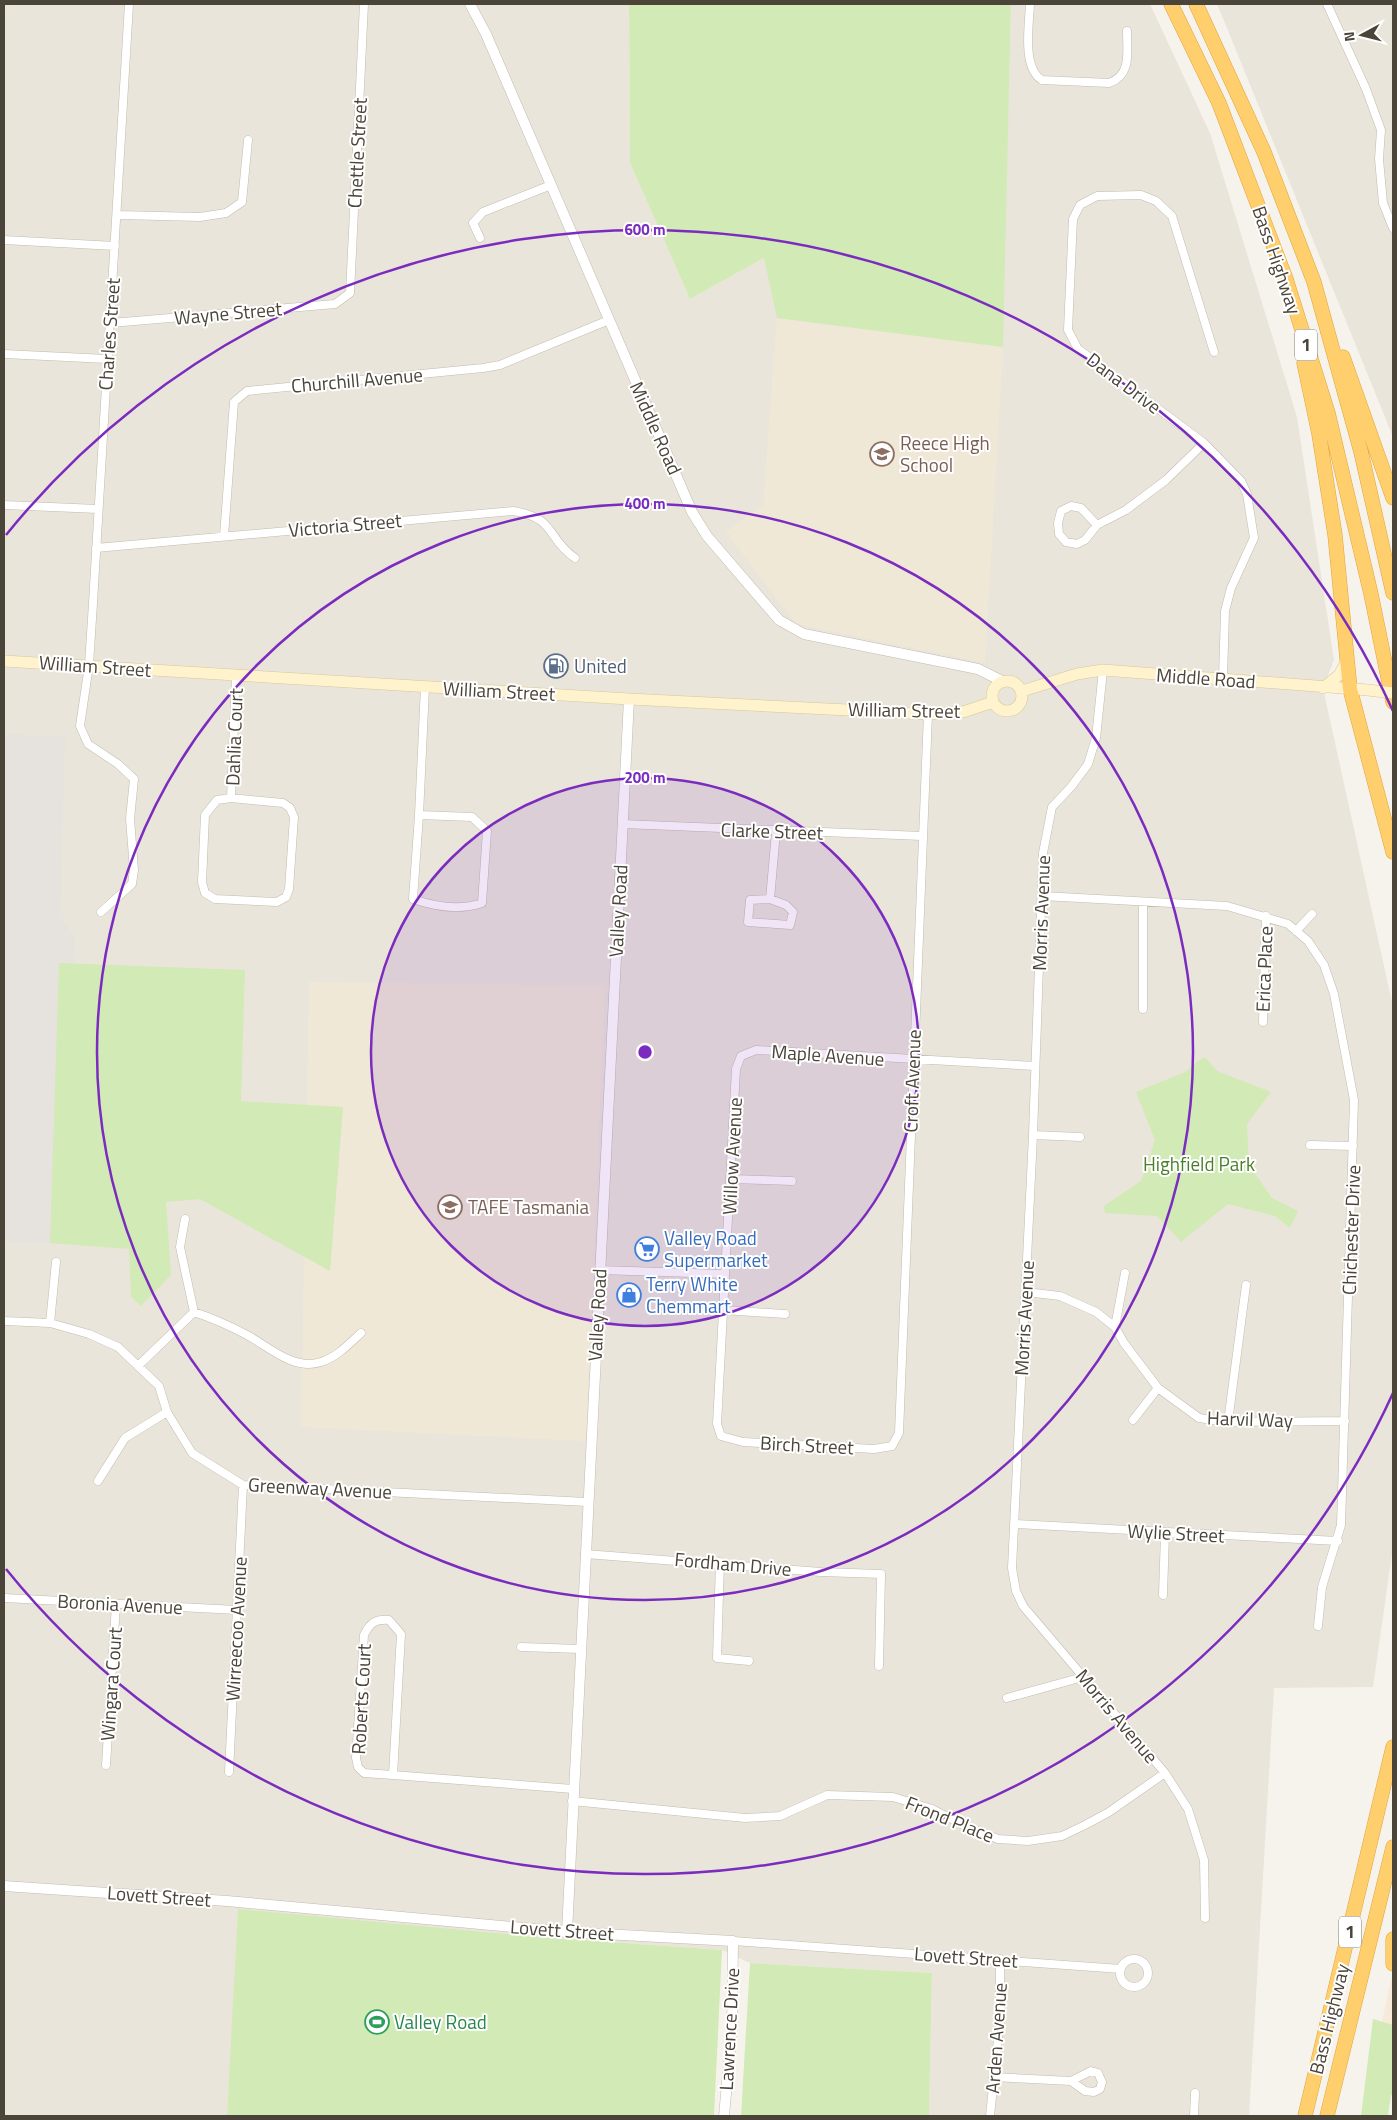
<svg xmlns="http://www.w3.org/2000/svg" width="1397" height="2120" font-family="'Titillium Web',sans-serif">
  <style>
    .residential { fill: #eae5da }
    .commercial { fill: #f7ead8 }
    .industrial { fill: #e6e2dd }
    .education { fill: #efe8d6 }
    .green { fill: #d2eab5 }
    .parking { fill: #e5e3e0 }
    .lines { fill: none; stroke-linecap: round; stroke-linejoin: round }
    .minor-casing { stroke: #c2bbae; stroke-width: 9 }
    .tertiary-casing { stroke: #c2bbae; stroke-width: 11 }
    .secondary-casing { stroke: #d6c79b; stroke-width: 12 }
    .motorway-casing { stroke: #e0a43c; stroke-width: 15 }
    .minor { stroke: #fff; stroke-width: 8 }
    .tertiary { stroke: #fff; stroke-width: 10 }
    .secondary { stroke: #fff3cd; stroke-width: 11 }
    .motorway { stroke: #ffcf6e; stroke-width: 14 }
    .secondary-bridge-casing { stroke: #d6c79b; stroke-width: 12; stroke-linecap: butt }
    .secondary-bridge { stroke: #fff3cd; stroke-width: 11 }
    .ring { fill: none; stroke: #7b2cbf; stroke-width: 2.5 }
    .labels { text-anchor: middle; stroke-width: 4; stroke-linejoin: round; paint-order: stroke }
    .shield { fill: #fff; stroke: #817c74; stroke-width: 1 }
    .shield-label { font-size: 18px; font-weight: bold; fill: #4b4439 }
    .street-label { font-size: 19px; fill: #4b4439; stroke: #fff }
    .education-label { font-size: 19px; fill: #785e54; stroke: #fff; text-anchor: start }
    .service-label { font-size: 19px; fill: #4e5e75; stroke: #fff; text-anchor: start }
    .park-label { font-size: 19px; fill: #4a7f2a; stroke: #fff }
    .shop-label { font-size: 19px; fill: #366cbe; stroke: #fff; text-anchor: start }
    .leisure-label { font-size: 19px; fill: #27864d; stroke: #fff; text-anchor: start }
    .centre { fill: #7b2cbf; stroke: #fff; stroke-width: 2.5 }
    .ring-label { font-size: 15px; text-anchor: middle; font-weight: bold; fill: #7b2cbf; stroke: #fff; stroke-width: 4; stroke-linejoin: round; paint-order: stroke }
  </style>
  <rect width="100%" height="100%" fill="#f6f3ec"/>
  <path class="residential" d="M4 4H629L630 163 690 299 764 258 1002 347 1011 4H1150L1210 133 1297 417 1334 660 1323 688 1393 1007V1547L1373 1687 1274 1688 1249 2116H929L932 1973 750 1963 722 1950 526 1936 228 2109 227 2116H4Z
    M1217 4H1393V437L1229 33Z"/>
  <path class="commercial" d="M1393 1971V2044L1378 2040Z"/>
  <path class="industrial" d="M4 734 65 737 60 915 75 939 66 1092 54 1166 50 1243 4 1242Z"/>
  <path class="education" d="M777 318 1003 347 985 663 796 624 726 532 763 505Z
    M309 982 605 986 586 1441 301 1427Z"/>
  <path class="green" d="M629 4H1011L1003 347 777 318 764 258 690 299 630 163Z
    M59 963 245 970 241 1101 343 1107 330 1271 200 1199 166 1202 171 1275 141 1306 131 1297 129 1249 50 1243Z
    M1202 1058H1206L1217 1071 1271 1092 1247 1124 1249 1165 1272 1198 1298 1211 1290 1228 1275 1216 1228 1204 1181 1242 1157 1216 1105 1213 1104 1206 1141 1181 1155 1140 1136 1092 1185 1072Z
    M238 1909 526 1936 722 1950 714 2116H227Z
    M750 1963 932 1973 929 2116H741Z
    M1373 2019 1393 2025V2096L1391 2095 1388 2116H1361Z"/>
  <path class="parking" d="M668 1238 719 1241 718 1260 711 1265 667 1262Z
    M661 1284 688 1285 687 1308 660 1306Z"/>
  <g class="lines">
    <g class="minor-casing">
      <path id="minor" d="M1030 4C1029 26 1022 68 1042 80L1109 83C1132 75 1127 52 1127 31
        M1327 4 1366 89 1381 130 1379 159 1383 203 1393 228
        M118 215 200 217 226 213 242 202 248 140
        M480 238 473 223 483 212 551 185
        M4 240 115 246
        M111 323 335 304 350 293 364 4
        M1214 352 1172 216 1156 201 1141 195 1097 196 1080 205 1073 219 1068 330 1078 349 1204 443 1241 481 1247 494 1254 538 1231 588 1225 611 1223 678
        M4 354 107 359
        M4 505 98 509
        M1097 525 1081 508 1071 506 1061 511 1058 523 1059 534 1066 542 1077 544 1085 540 1097 525 1126 510 1166 480 1204 443
        M224 536 234 402 247 391 483 368 500 365 609 320
        M96 548 513 511C557 518 546 538 575 558
        M1103 670 1096 738 1088 764 1071 787 1052 807 1043 853 1033 1135 1012 1568 1016 1591 1023 1606 1165 1773 1188 1809 1204 1860 1205 1918
        M928 714 899 1433 892 1446 874 1449 743 1442 721 1436 717 1424 736 1069 741 1056 756 1050 1035 1066
        M231 798 217 800 205 815 202 882 205 893 215 899 277 902 286 897 289 889 294 817 290 808 283 803 231 798 236 676
        M419 815 472 817 487 831 482 903C459 911 436 907 413 899Z
        M419 815 425 687
        M622 824 922 836
        M1042 896 1227 906 1288 924 1308 941 1324 965 1334 994 1354 1100 1341 1525 1322 1587 1318 1626
        M770 899 750 900 748 922 790 925 793 912 786 905 770 899 776 832
        M101 912 132 884 134 870 130 819 134 779 118 764 88 744 80 726 89 665 93 603 129 4
        M1296 931 1312 914
        M1143 1009V902
        M1263 1022 1266 916
        M1033 1135 1080 1137
        M1310 1145 1353 1146
        M731 1179 792 1181
        M185 1219 180 1247 194 1312
        M599 1270 725 1274
        M1026 1292 1060 1296 1096 1312 1115 1327 1124 1343 1158 1388 1199 1418 1228 1422 1345 1421
        M723 1310 785 1314
        M4 1321 50 1323 89 1334 118 1347 159 1386 167 1412 192 1453 243 1485 587 1502
        M50 1323 56 1262
        M1115 1327 1125 1273
        M138 1366 194 1312C212 1318 230 1326 247 1335 269 1347 294 1371 321 1362 337 1357 349 1344 361 1333
        M1133 1420 1158 1388
        M1228 1422 1246 1285
        M98 1481 125 1438 167 1412
        M1014 1524 1338 1541
        M585 1554 821 1572 881 1574 879 1666
        M720 1562 717 1658 749 1661
        M1163 1595 1165 1533
        M4 1598 237 1610
        M521 1647 580 1649
        M1007 1698 1083 1677
        M106 1765 116 1604
        M229 1772 243 1485
        M393 1775 401 1634 389 1620C375 1619 370 1623 364 1635L356 1758 358 1767 364 1773 393 1775 573 1789
        M572 1801 745 1818 780 1816 827 1795 893 1797 932 1809 965 1826 998 1839 1028 1841 1062 1836 1085 1825 1109 1812 1165 1773
        M733 1941 1121 1969
        M1120 1973a14 14 0 1 1 28 0a14 14 0 1 1-28 0Z
        M993 2077 1071 2081 1091 2071 1098 2073 1102 2082 1100 2089 1094 2092 1085 2091 1071 2081
        M990 2116 1000 2020V1959
        M1194 2116 1195 2093"/>
    </g>
    <g class="tertiary-casing">
      <path id="tertiary" d="M470 4 486 34 692 512 707 536 779 620 804 634 978 669 1002 681
        M4 1886 227 1901 567 1932 733 1941 732 2028 724 2116
        M567 1932 629 699"/>
    </g>
    <g class="secondary-casing">
      <path id="secondary" d="M4 661 629 699 928 714 963 712 993 702
        M992 696a15 15 0 1 1 30 0a15 15 0 1 1-30 0Z
        M1323 688 1339 675 1348 659
        M1022 691 1077 674 1103 670 1368 690"/>
    </g>
    <g class="motorway-casing">
      <path id="motorway" d="M1171 4 1219 103 1286 279 1328 413 1371 594 1393 702
        M1196 4 1264 152 1314 282 1361 452 1393 593
        M1343 357 1393 498
        M1304 363 1319 434 1335 535 1350 689 1393 852
        M1393 1939V1964
        M1305 2116 1393 1747
        M1327 2116 1393 1847"/>
    </g>
    <use href="#minor" class="minor"/>
    <use href="#tertiary" class="tertiary"/>
    <use href="#secondary" class="secondary"/>
    <use href="#motorway" class="motorway"/>
    <g class="secondary-bridge-casing">
      <path id="secondary-bridge" d="M1368 690 1393 693"/>
    </g>
    <use href="#secondary-bridge" class="secondary-bridge"/>
  </g>
  <circle cx="645" cy="1052" r="274" fill="#7b2cbf" fill-opacity=".12"/>
  <g class="ring">
    <circle cx="645" cy="1052" r="274"/>
    <circle cx="645" cy="1052" r="548"/>
    <path d="M1393 1393A822 822 0 0 1 6 1569M6 535A822 822 0 0 1 1393 711"/>
  </g>
  <defs>
    <g id="school-ring" transform="scale(1.25)"><circle r="9.5" fill="#fff" stroke="#8d6e63" stroke-width="1.5"/><path d="M0-5L7-2L0 1L-7-2ZM-4 1L0 2.5L4 1V4Q0 6-4 4Z" fill="#8d6e63"/></g>
    <g id="fuel-ring" transform="scale(1.25)"><circle r="9.5" fill="#fff" stroke="#5c6f8a" stroke-width="1.5"/><path d="M-5.5-6h7V0h2V4h1.3V-2.5L3-4.5l.8-.8L6-3V5H2.5V1h-1V6h-7ZM-4.2-4.7v3.2H.2V-4.7Z" fill="#5c6f8a"/></g>
    <g id="university-ring" transform="scale(1.25)"><circle r="9.5" fill="#fff" stroke="#8d6e63" stroke-width="1.5"/><path d="M0-5L7-2L0 1L-7-2ZM-4 1L0 2.5L4 1V4Q0 6-4 4Z" fill="#8d6e63"/></g>
    <g id="supermarket-ring" transform="scale(1.25)"><circle r="9.5" fill="#fff" stroke="#3f7fe0" stroke-width="1.5"/><path d="M-6-5.5h2.5l.6 2H6L4.5 2H-2.5L-4.4-4H-6ZM-1.5 3.2a1.3 1.3 0 1 0 .1 0ZM3 3.2a1.3 1.3 0 1 0 .1 0Z" fill="#3f7fe0"/></g>
    <g id="shop-ring" transform="scale(1.25)"><circle r="9.5" fill="#fff" stroke="#3f7fe0" stroke-width="1.5"/><path d="M-5-2.5h2.3a2.7 3.5 0 0 1 5.4 0H5L5.5 6h-11ZM-1.5-2.5h3a1.5 2.3 0 0 0-3 0Z" fill="#3f7fe0"/></g>
    <g id="stadium-ring" transform="scale(1.25)"><circle r="9.5" fill="#fff" stroke="#2e9e5b" stroke-width="1.5"/><path d="M0-5a6.5 5 0 1 0 0 10a6.5 5 0 1 0 0-10ZM-3.5-1.8h7v3.6h-7Z" fill="#2e9e5b"/></g>
  </defs>
  <g fill-rule="evenodd">
    <use href="#school-ring" x="882" y="454"/>
    <use href="#fuel-ring" x="556" y="666"/>
    <use href="#university-ring" x="450" y="1207"/>
    <use href="#supermarket-ring" x="647" y="1249"/>
    <use href="#shop-ring" x="629" y="1295"/>
    <use href="#stadium-ring" x="377" y="2022"/>
  </g>
  <g class="labels">
    <g class="shield">
      <rect x="1295" y="329.5" width="22" height="31" rx="4"/>
      <rect x="1339" y="1916.5" width="22" height="31" rx="4"/>
    </g>
    <g class="shield-label">
      <text x="1306" y="351">1</text>
      <text x="1350" y="1938">1</text>
    </g>
    <g class="street-label">
      <text transform="translate(357 153) rotate(-87)" y="7">Chettle Street</text>
      <text transform="translate(1277 260) rotate(71)" y="7">Bass Highway</text>
      <text transform="translate(228 313) rotate(-5)" y="7">Wayne Street</text>
      <text transform="translate(109 334) rotate(-86)" y="7">Charles Street</text>
      <text transform="translate(357 380) rotate(-5)" y="7">Churchill Avenue</text>
      <text transform="translate(1124 383) rotate(37)" y="7">Dana Drive</text>
      <text transform="translate(656 428) rotate(66)" y="7">Middle Road</text>
      <text transform="translate(345 525) rotate(-5)" y="7">Victoria Street</text>
      <text transform="translate(95 666) rotate(4)" y="7">William Street</text>
      <text transform="translate(1206 678) rotate(4)" y="7">Middle Road</text>
      <text transform="translate(499 691) rotate(3)" y="7">William Street</text>
      <text transform="translate(904 710) rotate(1)" y="7">William Street</text>
      <text transform="translate(234 737) rotate(-88)" y="7">Dahlia Court</text>
      <text transform="translate(772 831) rotate(2)" y="7">Clarke Street</text>
      <text transform="translate(618 911) rotate(-87)" y="7">Valley Road</text>
      <text transform="translate(1041 913) rotate(-88)" y="7">Morris Avenue</text>
      <text transform="translate(1264 969) rotate(-88)" y="7">Erica Place</text>
      <text transform="translate(828 1055) rotate(4)" y="7">Maple Avenue</text>
      <text transform="translate(912 1081) rotate(-88)" y="7">Croft Avenue</text>
      <text transform="translate(732 1156) rotate(-87)" y="7">Willow Avenue</text>
      <text transform="translate(1351 1230) rotate(-88)" y="7">Chichester Drive</text>
      <text transform="translate(597 1315) rotate(-87)" y="7">Valley Road</text>
      <text transform="translate(1024 1318) rotate(-87)" y="7">Morris Avenue</text>
      <text transform="translate(1250 1419) rotate(2)" y="7">Harvil Way</text>
      <text transform="translate(807 1445) rotate(3)" y="7">Birch Street</text>
      <text transform="translate(320 1488) rotate(3)" y="7">Greenway Avenue</text>
      <text transform="translate(1176 1533) rotate(3)" y="7">Wylie Street</text>
      <text transform="translate(733 1564) rotate(5)" y="7">Fordham Drive</text>
      <text transform="translate(120 1604) rotate(3)" y="7">Boronia Avenue</text>
      <text transform="translate(236 1629) rotate(-87)" y="7">Wirreecoo Avenue</text>
      <text transform="translate(111 1684) rotate(-86)" y="7">Wingara Court</text>
      <text transform="translate(361 1699) rotate(-87)" y="7">Roberts Court</text>
      <text transform="translate(1117 1716) rotate(50)" y="7">Morris Avenue</text>
      <text transform="translate(950 1819) rotate(22)" y="7">Frond Place</text>
      <text transform="translate(159 1896) rotate(4)" y="7">Lovett Street</text>
      <text transform="translate(562 1930) rotate(4)" y="7">Lovett Street</text>
      <text transform="translate(966 1957) rotate(4)" y="7">Lovett Street</text>
      <text transform="translate(1329 2019) rotate(-76)" y="7">Bass Highway</text>
      <text transform="translate(729 2029) rotate(-87)" y="7">Lawrence Drive</text>
      <text transform="translate(996 2038) rotate(-86)" y="7">Arden Avenue</text>
    </g>
    <g class="education-label">
      <text x="900" y="450">Reece High<tspan x="900" dy="22">School</tspan></text>
      <text x="468" y="1214">TAFE Tasmania</text>
    </g>
    <g class="service-label">
      <text x="574" y="673">United</text>
    </g>
    <g class="park-label">
      <text x="1199" y="1171">Highfield Park</text>
    </g>
    <g class="shop-label">
      <text x="664" y="1245">Valley Road<tspan x="664" dy="22">Supermarket</tspan></text>
      <text x="646" y="1291">Terry White<tspan x="646" dy="22">Chemmart</tspan></text>
    </g>
    <g class="leisure-label">
      <text x="394" y="2029">Valley Road</text>
    </g>
  </g>
  <circle cx="645" cy="1052" r="8" class="centre"/>
  <g class="ring-label">
    <text x="645" y="235">600 m</text>
    <text x="645" y="509">400 m</text>
    <text x="645" y="783">200 m</text>
  </g>
  <rect width="1397" height="2120" fill="none" stroke="#4b4439" stroke-width="10"/>
  <g transform="translate(1362 35) rotate(263)" stroke="#ffffff" stroke-width="4" paint-order="stroke">
  <path d="M0-4L9 19L0 12L-9 19Z" fill="#4b4439"/>
  <text y="-8" font-size="14" font-weight="bold" text-anchor="middle" fill="#4b4439">N</text>
  </g>
</svg>
